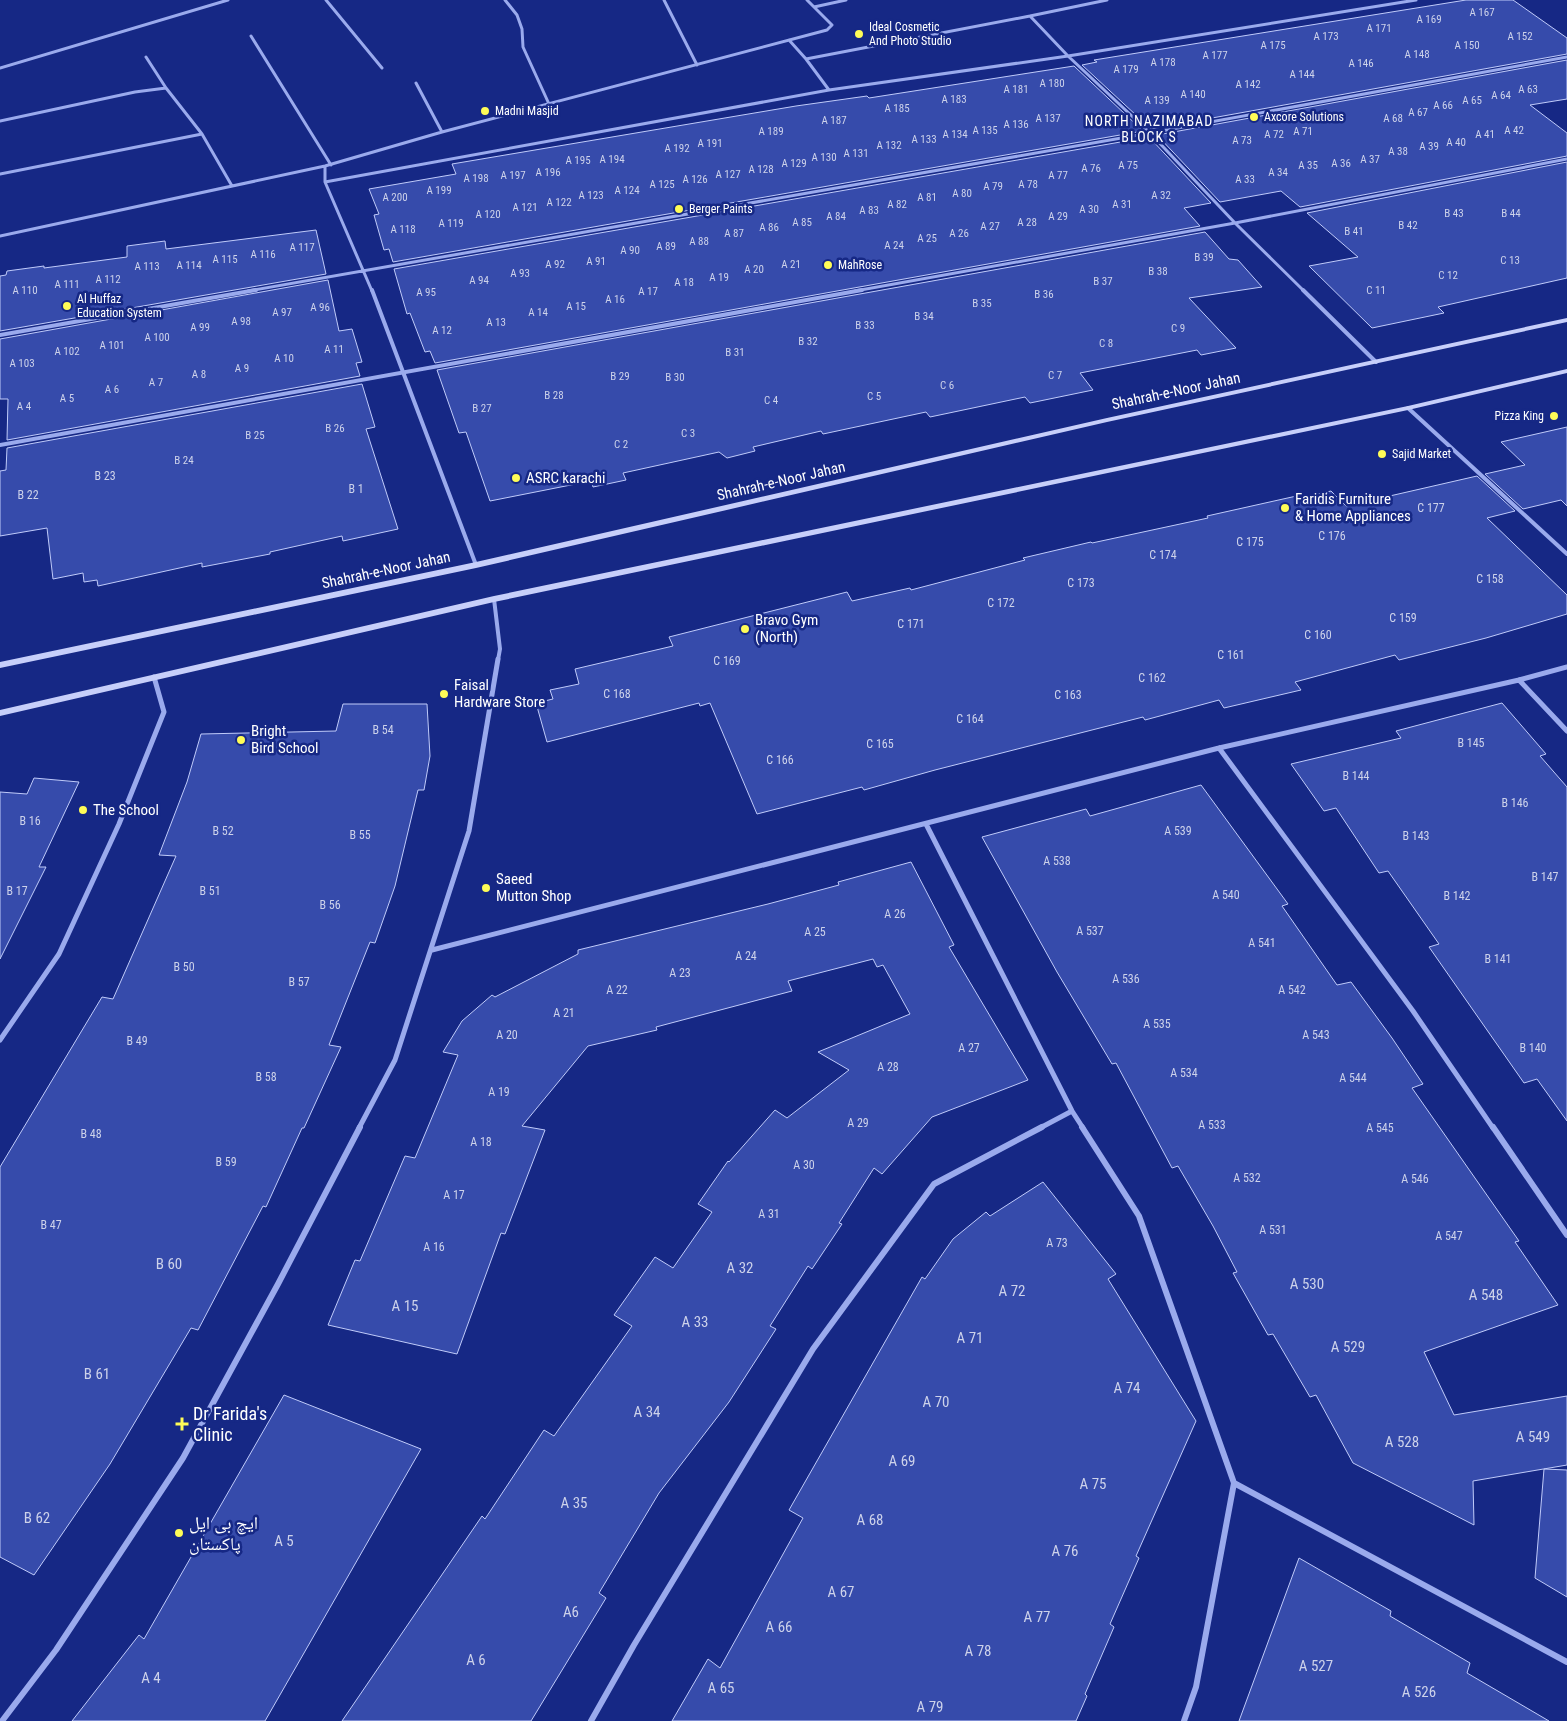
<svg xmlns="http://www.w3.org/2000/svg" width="1567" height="1721" font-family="'Roboto Condensed','Noto Naskh Arabic',sans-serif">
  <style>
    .building { fill: #364bab; stroke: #c0cbfa }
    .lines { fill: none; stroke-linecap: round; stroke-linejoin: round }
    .street-far3 { stroke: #9aaaed; stroke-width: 3 }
    .street-far2 { stroke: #9aaaed; stroke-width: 4 }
    .street-far1 { stroke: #9aaaed; stroke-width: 5 }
    .street { stroke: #9aaaed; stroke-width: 6 }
    .secondary { fill: #c7cffa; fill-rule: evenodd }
    .poi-dot { fill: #fffc57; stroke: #162885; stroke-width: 2 }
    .labels { text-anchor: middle; stroke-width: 5; stroke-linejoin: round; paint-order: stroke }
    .far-number-label { font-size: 11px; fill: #cdd2ea }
    .far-poi-label { font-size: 12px; fill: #fff; stroke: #162885; text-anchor: start }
    .number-label { font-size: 12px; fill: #cdd2ea }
    .far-neighbourhood-label { font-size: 14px; letter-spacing: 1px; fill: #fff; stroke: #162885 }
    .street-label { font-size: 15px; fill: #fff; stroke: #162885 }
    .poi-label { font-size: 15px; fill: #fff; stroke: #162885; text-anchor: start }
    .near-number-label { font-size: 15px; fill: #cdd2ea }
    .near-poi-label { font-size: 18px; fill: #fff; stroke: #162885; text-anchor: start }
  </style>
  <rect width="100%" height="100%" fill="#162885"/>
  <path class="building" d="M1466 0H1513L1567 38V54L1151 129 1082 65 1097 62 1094 60Z
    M1567 60V99L1530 105 1567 133V156L1300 207 1281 191 1220 202 1157 135Z
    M1074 66 1143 131 393 262 389 249 384 250 374 215 379 214 369 189 456 174 452 164 796 106 867 96 869 98Z
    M1149 137 1211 203 1184 208 1200 226 435 363 430 351 425 352 410 313 407 314 394 269Z
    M1567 162V278L1438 307 1444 313 1372 328 1309 266 1358 257 1307 213Z
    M316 230 326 274 0 331V276L6 275 7 271 44 266V268L127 257V246L165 241 166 249Z
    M1205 232 1229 259 1238 260 1262 287 1189 298 1236 348 1201 355 1197 350 1080 373 1093 390 1030 403 1025 397 930 417 926 412 823 434 821 431 753 447 755 451 727 458 719 452 623 473 626 480 593 487 591 481 490 501 466 432 459 433 437 370Z
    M328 280 339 331 352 329 362 362 356 363 360 376 7 440 8 399H0V339Z
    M362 384 375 427 366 429 398 529 343 541 342 536 270 552V554L202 567V563L98 586 97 580 84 582 83 573 53 579 47 528 0 536V471L6 470 7 448Z
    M1567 427V506L1561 500 1523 509 1485 474 1525 465 1501 442Z
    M1477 476 1515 511 1487 518 1567 595V614L1486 638 1399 660 1395 655 1295 682 1301 690 1224 708 1219 700 1145 720 1143 717 935 770 864 790 862 787 757 814 710 703 700 706 699 703 547 742 536 703 553 699 550 690 579 684 575 669 673 646 669 637 847 592 852 601 910 588 911 590 1025 560 1023 558 1091 542 1092 543 1208 518 1207 516 1301 495 1303 498 1331 491 1346 506Z
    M1502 703 1546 754 1540 756 1567 787V1121L1537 1079 1524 1083 1429 947 1439 944 1388 871 1379 873 1336 808 1324 811 1291 764 1401 738 1396 731Z
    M343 704H427L430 756 424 790H418L395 886 375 943 370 942 329 1045 341 1047 304 1128H302L266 1207 263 1206 198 1330 191 1328 110 1464 34 1575 0 1557V1167L102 997 113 999 176 856 159 855 187 782 201 734 336 731Z
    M34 778 79 782 39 867H46L0 959V792L27 794Z
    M1201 785 1288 904 1282 906 1337 985 1351 982 1392 1038 1423 1084 1412 1088 1519 1241 1515 1242 1558 1305 1424 1352 1454 1415 1567 1396V1465L1473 1481 1474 1525 1353 1463 1316 1395 1310 1397 1273 1334 1268 1335 1233 1273 1237 1272 1213 1226 1178 1166 1172 1168 1116 1063 1112 1064 1057 972 982 837 1086 809 1090 816Z
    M911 862 954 945 949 947 1028 1080 932 1117 882 1174 874 1168 839 1223 842 1224 812 1269 808 1266 770 1326 776 1329 729 1402 659 1493 599 1593 606 1598 531 1721H342L482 1516 485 1519 544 1430 554 1436 632 1326 614 1315 655 1257 673 1268 712 1212 698 1204 728 1161 729 1162 775 1110 787 1118 849 1070 818 1052 910 1014 883 965 877 967 873 959 788 981 792 991 656 1027 657 1030 588 1046 522 1126 545 1130 505 1234 501 1233 457 1354 328 1325 355 1260 360 1261 405 1156 415 1158 458 1055 443 1052 462 1021 492 995 495 997 578 954V950L768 904 839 885 838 882Z
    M1043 1182 1116 1274 1108 1279 1196 1421 1136 1556 1139 1558 1110 1624 1114 1627 1085 1694 1087 1696 1076 1721H672L708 1659 720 1668 803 1518 789 1510 922 1277 925 1279 953 1239 986 1212 990 1216Z
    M284 1395 421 1449 265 1721H72L139 1635 144 1639Z
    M1544 1469 1567 1470V1597L1535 1578Z
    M1299 1558 1391 1611 1390 1616 1470 1663 1467 1673 1549 1721H1239Z"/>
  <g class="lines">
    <path class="street-far3" d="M326 0 382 68
      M505 0 517 15 522 29 523 47 549 104
      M664 0 697 65
      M807 0 814 7
      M1107 0 1030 16 1068 56 1150 133 1235 223 1304 291
      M251 36 331 165
      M789 40 806 59
      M146 57 166 88
      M0 68 228 0
      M416 83 442 132
      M829 90 806 59 1030 16
      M0 121 135 92 166 88 202 134 232 186
      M325 166V182L372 291
      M0 174 202 134
      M325 182 829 90 1068 56 1416 0
      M0 236 325 166 442 132 827 30 832 25 814 7 846 0
      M248 291 1150 133 1567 57
      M855 291 1235 223 1567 159"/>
    <path class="street-far2" d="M372 290 476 565
      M1303 290 1376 362
      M0 335 256 290
      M1408 408 1567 554
      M0 445 862 290
      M494 599 500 649 498 660"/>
    <path class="street-far1" d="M1519 680 1567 731
      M1219 748 1413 1011 1493 1128
      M926 824 1072 1111 1083 1128
      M432 950 1219 748 1519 680 1567 667
      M0 1040 59 954 119 824 164 712 154 677
      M359 1128 395 1060 469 831 498 659
      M1040 1128 1072 1111"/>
    <path class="street" d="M1082 1127 1139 1216 1234 1483 1196 1687 1184 1721
      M1493 1127 1567 1235
      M1234 1483 1567 1662
      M2 1721 56 1650 183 1458 278 1284 360 1127
      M591 1721 634 1645 813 1349 934 1184 1042 1127"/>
    <path class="secondary" d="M1567 318V322L1107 422 476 568 0 668V662L476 562 1107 418Z
      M1567 369V373L1408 410 494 602 0 716V710L494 596 1408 406Z"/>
  </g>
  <g class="poi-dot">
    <circle cx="859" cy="34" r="5"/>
    <circle cx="485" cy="111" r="5"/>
    <circle cx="1254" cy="117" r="5"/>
    <circle cx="679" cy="209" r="5"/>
    <circle cx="828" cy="265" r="5"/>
    <circle cx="67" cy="306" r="5"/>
    <circle cx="1554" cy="416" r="5"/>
    <circle cx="1382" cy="454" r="5"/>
    <circle cx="516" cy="478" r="5"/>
    <circle cx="1285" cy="508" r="5"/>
    <circle cx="745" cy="629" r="5"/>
    <circle cx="444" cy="694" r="5"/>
    <circle cx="241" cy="740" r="5"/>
    <circle cx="83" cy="810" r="5"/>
    <circle cx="486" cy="888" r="5"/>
    <path d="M179.5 1416.5h5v5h5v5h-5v5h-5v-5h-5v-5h5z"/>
    <circle cx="179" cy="1533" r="5"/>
  </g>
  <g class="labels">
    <g class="far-number-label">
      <text x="1482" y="16">A 167</text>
      <text x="1429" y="23">A 169</text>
      <text x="1379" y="32">A 171</text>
      <text x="1326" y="40">A 173</text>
      <text x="1520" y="40">A 152</text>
      <text x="1273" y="49">A 175</text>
      <text x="1467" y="49">A 150</text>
      <text x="1417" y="58">A 148</text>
      <text x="1215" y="59">A 177</text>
      <text x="1163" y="66">A 178</text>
      <text x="1361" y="67">A 146</text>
      <text x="1126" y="73">A 179</text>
      <text x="1302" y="78">A 144</text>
      <text x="1052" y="87">A 180</text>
      <text x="1248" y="88">A 142</text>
      <text x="1016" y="93">A 181</text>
      <text x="1528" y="93">A 63</text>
      <text x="1193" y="98">A 140</text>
      <text x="1501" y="99">A 64</text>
      <text x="954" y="103">A 183</text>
      <text x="1157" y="104">A 139</text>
      <text x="1472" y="104">A 65</text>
      <text x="1443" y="109">A 66</text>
      <text x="897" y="112">A 185</text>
      <text x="1418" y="116">A 67</text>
      <text x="1048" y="122">A 137</text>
      <text x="1393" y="122">A 68</text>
      <text x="834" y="124">A 187</text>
      <text x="1016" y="128">A 136</text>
      <text x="985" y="134">A 135</text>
      <text x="1514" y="134">A 42</text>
      <text x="771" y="135">A 189</text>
      <text x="1303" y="135">A 71</text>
      <text x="955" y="138">A 134</text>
      <text x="1274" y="138">A 72</text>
      <text x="1485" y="138">A 41</text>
      <text x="924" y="143">A 133</text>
      <text x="1242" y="144">A 73</text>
      <text x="1456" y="146">A 40</text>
      <text x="710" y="147">A 191</text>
      <text x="889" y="149">A 132</text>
      <text x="1429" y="150">A 39</text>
      <text x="677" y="152">A 192</text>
      <text x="1398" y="155">A 38</text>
      <text x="856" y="157">A 131</text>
      <text x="824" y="161">A 130</text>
      <text x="612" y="163">A 194</text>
      <text x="1370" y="163">A 37</text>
      <text x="578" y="164">A 195</text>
      <text x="794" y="167">A 129</text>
      <text x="1341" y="167">A 36</text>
      <text x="1128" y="169">A 75</text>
      <text x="1308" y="169">A 35</text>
      <text x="1091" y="172">A 76</text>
      <text x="761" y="173">A 128</text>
      <text x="548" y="176">A 196</text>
      <text x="1278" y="176">A 34</text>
      <text x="728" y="178">A 127</text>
      <text x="513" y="179">A 197</text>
      <text x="1058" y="179">A 77</text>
      <text x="476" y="182">A 198</text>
      <text x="695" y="183">A 126</text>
      <text x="1245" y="183">A 33</text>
      <text x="662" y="188">A 125</text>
      <text x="1028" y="188">A 78</text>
      <text x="993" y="190">A 79</text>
      <text x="439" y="194">A 199</text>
      <text x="627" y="194">A 124</text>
      <text x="962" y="197">A 80</text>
      <text x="591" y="199">A 123</text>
      <text x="1161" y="199">A 32</text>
      <text x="395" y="201">A 200</text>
      <text x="927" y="201">A 81</text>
      <text x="559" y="206">A 122</text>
      <text x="897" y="208">A 82</text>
      <text x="1122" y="208">A 31</text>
      <text x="525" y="211">A 121</text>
      <text x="1089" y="213">A 30</text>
      <text x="869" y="214">A 83</text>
      <text x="1454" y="217">B 43</text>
      <text x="1511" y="217">B 44</text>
      <text x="488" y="218">A 120</text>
      <text x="836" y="220">A 84</text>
      <text x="1058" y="220">A 29</text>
      <text x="802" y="226">A 85</text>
      <text x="1027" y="226">A 28</text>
      <text x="451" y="227">A 119</text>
      <text x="1408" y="229">B 42</text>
      <text x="990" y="230">A 27</text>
      <text x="769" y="231">A 86</text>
      <text x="403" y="233">A 118</text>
      <text x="1354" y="235">B 41</text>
      <text x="734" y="237">A 87</text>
      <text x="959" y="237">A 26</text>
      <text x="927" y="242">A 25</text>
      <text x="699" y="245">A 88</text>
      <text x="894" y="249">A 24</text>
      <text x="666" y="250">A 89</text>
      <text x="302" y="251">A 117</text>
      <text x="630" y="254">A 90</text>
      <text x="263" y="258">A 116</text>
      <text x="1204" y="261">B 39</text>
      <text x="225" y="263">A 115</text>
      <text x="1510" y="264">C 13</text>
      <text x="596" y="265">A 91</text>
      <text x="555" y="268">A 92</text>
      <text x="791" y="268">A 21</text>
      <text x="189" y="269">A 114</text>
      <text x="147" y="270">A 113</text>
      <text x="754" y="273">A 20</text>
      <text x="1158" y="275">B 38</text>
      <text x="520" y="277">A 93</text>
      <text x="1448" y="279">C 12</text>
      <text x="719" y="281">A 19</text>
      <text x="108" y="283">A 112</text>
      <text x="479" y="284">A 94</text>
      <text x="1103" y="285">B 37</text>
      <text x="684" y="286">A 18</text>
      <text x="67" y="288">A 111</text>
      <text x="25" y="294">A 110</text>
      <text x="1376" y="294">C 11</text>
      <text x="648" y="295">A 17</text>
      <text x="426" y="296">A 95</text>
      <text x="1044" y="298">B 36</text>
      <text x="615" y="303">A 16</text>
      <text x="982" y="307">B 35</text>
      <text x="576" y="310">A 15</text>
      <text x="320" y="311">A 96</text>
      <text x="282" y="316">A 97</text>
      <text x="538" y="316">A 14</text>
      <text x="924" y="320">B 34</text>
      <text x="241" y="325">A 98</text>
      <text x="496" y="326">A 13</text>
      <text x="865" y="329">B 33</text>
      <text x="200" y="331">A 99</text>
      <text x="1178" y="332">C 9</text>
      <text x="442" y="334">A 12</text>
      <text x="157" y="341">A 100</text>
      <text x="808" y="345">B 32</text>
      <text x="1106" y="347">C 8</text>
      <text x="112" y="349">A 101</text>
      <text x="334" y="353">A 11</text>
      <text x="67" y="355">A 102</text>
      <text x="735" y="356">B 31</text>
      <text x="284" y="362">A 10</text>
      <text x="22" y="367">A 103</text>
      <text x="242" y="372">A 9</text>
      <text x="199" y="378">A 8</text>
      <text x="1055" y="379">C 7</text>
      <text x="620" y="380">B 29</text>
      <text x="675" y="381">B 30</text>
      <text x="156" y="386">A 7</text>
      <text x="947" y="389">C 6</text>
      <text x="112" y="393">A 6</text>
      <text x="554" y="399">B 28</text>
      <text x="874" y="400">C 5</text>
      <text x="67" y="402">A 5</text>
      <text x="771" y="404">C 4</text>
      <text x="24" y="410">A 4</text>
      <text x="482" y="412">B 27</text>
      <text x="335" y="432">B 26</text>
      <text x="688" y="437">C 3</text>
      <text x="255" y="439">B 25</text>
      <text x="621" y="448">C 2</text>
      <text x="184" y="464">B 24</text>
    </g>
    <g class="far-poi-label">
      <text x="869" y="31">Ideal Cosmetic<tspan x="869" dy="14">And Photo Studio</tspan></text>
      <text x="495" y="115">Madni Masjid</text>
      <text x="1264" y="121">Axcore Solutions</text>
      <text x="689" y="213">Berger Paints</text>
      <text x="838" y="269">MahRose</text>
      <text x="77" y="303">Al Huffaz<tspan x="77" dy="14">Education System</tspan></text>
      <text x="1544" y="420" text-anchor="end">Pizza King</text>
      <text x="1392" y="458">Sajid Market</text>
    </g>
    <g class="number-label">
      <text x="105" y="480">B 23</text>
      <text x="356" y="493">B 1</text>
      <text x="28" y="499">B 22</text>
      <text x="1431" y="512">C 177</text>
      <text x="1332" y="540">C 176</text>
      <text x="1250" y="546">C 175</text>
      <text x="1163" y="559">C 174</text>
      <text x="1490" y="583">C 158</text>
      <text x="1081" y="587">C 173</text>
      <text x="1001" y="607">C 172</text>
      <text x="1403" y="622">C 159</text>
      <text x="911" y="628">C 171</text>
      <text x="1318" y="639">C 160</text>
      <text x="1231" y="659">C 161</text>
      <text x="727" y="665">C 169</text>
      <text x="1152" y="682">C 162</text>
      <text x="617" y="698">C 168</text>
      <text x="1068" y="699">C 163</text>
      <text x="970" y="723">C 164</text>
      <text x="383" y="734">B 54</text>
      <text x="1471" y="747">B 145</text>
      <text x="880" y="748">C 165</text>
      <text x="780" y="764">C 166</text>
      <text x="1356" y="780">B 144</text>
      <text x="1515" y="807">B 146</text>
      <text x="30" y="825">B 16</text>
      <text x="223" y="835">B 52</text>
      <text x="1178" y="835">A 539</text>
      <text x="360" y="839">B 55</text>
      <text x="1416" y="840">B 143</text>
      <text x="1057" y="865">A 538</text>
      <text x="1545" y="881">B 147</text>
      <text x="17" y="895">B 17</text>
      <text x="210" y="895">B 51</text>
      <text x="1226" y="899">A 540</text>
      <text x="1457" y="900">B 142</text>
      <text x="330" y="909">B 56</text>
      <text x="895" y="918">A 26</text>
      <text x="1090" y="935">A 537</text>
      <text x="815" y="936">A 25</text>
      <text x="1262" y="947">A 541</text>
      <text x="746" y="960">A 24</text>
      <text x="1498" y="963">B 141</text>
      <text x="184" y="971">B 50</text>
      <text x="680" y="977">A 23</text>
      <text x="1126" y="983">A 536</text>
      <text x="299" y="986">B 57</text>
      <text x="617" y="994">A 22</text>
      <text x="1292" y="994">A 542</text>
      <text x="564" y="1017">A 21</text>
      <text x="1157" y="1028">A 535</text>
      <text x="507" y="1039">A 20</text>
      <text x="1316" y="1039">A 543</text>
      <text x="137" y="1045">B 49</text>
      <text x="969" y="1052">A 27</text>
      <text x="1533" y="1052">B 140</text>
      <text x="888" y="1071">A 28</text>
      <text x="1184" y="1077">A 534</text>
      <text x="266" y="1081">B 58</text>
      <text x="1353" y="1082">A 544</text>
      <text x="499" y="1096">A 19</text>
      <text x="858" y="1127">A 29</text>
      <text x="1212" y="1129">A 533</text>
      <text x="1380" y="1132">A 545</text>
      <text x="91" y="1138">B 48</text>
      <text x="481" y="1146">A 18</text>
      <text x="226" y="1166">B 59</text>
      <text x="804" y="1169">A 30</text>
      <text x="1247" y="1182">A 532</text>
      <text x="1415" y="1183">A 546</text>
      <text x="454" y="1199">A 17</text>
      <text x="769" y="1218">A 31</text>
      <text x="51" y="1229">B 47</text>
      <text x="1273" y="1234">A 531</text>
      <text x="1449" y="1240">A 547</text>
      <text x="1057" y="1247">A 73</text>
      <text x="434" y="1251">A 16</text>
    </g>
    <g class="far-neighbourhood-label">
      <text x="1149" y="126">NORTH NAZIMABAD<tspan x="1149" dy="16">BLOCK S</tspan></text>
    </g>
    <g class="street-label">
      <text transform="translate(1176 391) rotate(-12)" y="5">Shahrah-e-Noor Jahan</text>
      <text transform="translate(781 481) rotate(-13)" y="5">Shahrah-e-Noor Jahan</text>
      <text transform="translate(386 570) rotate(-12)" y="5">Shahrah-e-Noor Jahan</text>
    </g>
    <g class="poi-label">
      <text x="526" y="483">ASRC karachi</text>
      <text x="1295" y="504">Faridis Furniture<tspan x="1295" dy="17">&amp; Home Appliances</tspan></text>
      <text x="755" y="625">Bravo Gym<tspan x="755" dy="17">(North)</tspan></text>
      <text x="454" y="690">Faisal<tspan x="454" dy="17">Hardware Store</tspan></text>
      <text x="251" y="736">Bright<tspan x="251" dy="17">Bird School</tspan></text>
      <text x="93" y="815">The School</text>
      <text x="496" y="884">Saeed<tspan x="496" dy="17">Mutton Shop</tspan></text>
    </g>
    <g class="near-number-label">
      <text x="169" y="1269">B 60</text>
      <text x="740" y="1273">A 32</text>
      <text x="1307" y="1289">A 530</text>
      <text x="1012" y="1296">A 72</text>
      <text x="1486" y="1300">A 548</text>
      <text x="405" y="1311">A 15</text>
      <text x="695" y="1327">A 33</text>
      <text x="970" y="1343">A 71</text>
      <text x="1348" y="1352">A 529</text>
      <text x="97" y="1379">B 61</text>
      <text x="1127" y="1393">A 74</text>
      <text x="936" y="1407">A 70</text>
      <text x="647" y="1417">A 34</text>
      <text x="1533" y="1442">A 549</text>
      <text x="1402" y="1447">A 528</text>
      <text x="902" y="1466">A 69</text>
      <text x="1093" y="1489">A 75</text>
      <text x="574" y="1508">A 35</text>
      <text x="37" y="1523">B 62</text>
      <text x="870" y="1525">A 68</text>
      <text x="284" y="1546">A 5</text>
      <text x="1065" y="1556">A 76</text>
      <text x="841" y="1597">A 67</text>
      <text x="571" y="1617">A6</text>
      <text x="1037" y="1622">A 77</text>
      <text x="779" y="1632">A 66</text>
      <text x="978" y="1656">A 78</text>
      <text x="476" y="1665">A 6</text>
      <text x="1316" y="1671">A 527</text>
      <text x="151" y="1683">A 4</text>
      <text x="721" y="1693">A 65</text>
      <text x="1419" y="1697">A 526</text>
      <text x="930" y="1712">A 79</text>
    </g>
    <g class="near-poi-label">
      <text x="193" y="1420">Dr Farida's<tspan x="193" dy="21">Clinic</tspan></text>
      <text x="189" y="1529">ایچ بی ایل<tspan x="189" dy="21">پاکستان</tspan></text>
    </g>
  </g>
</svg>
